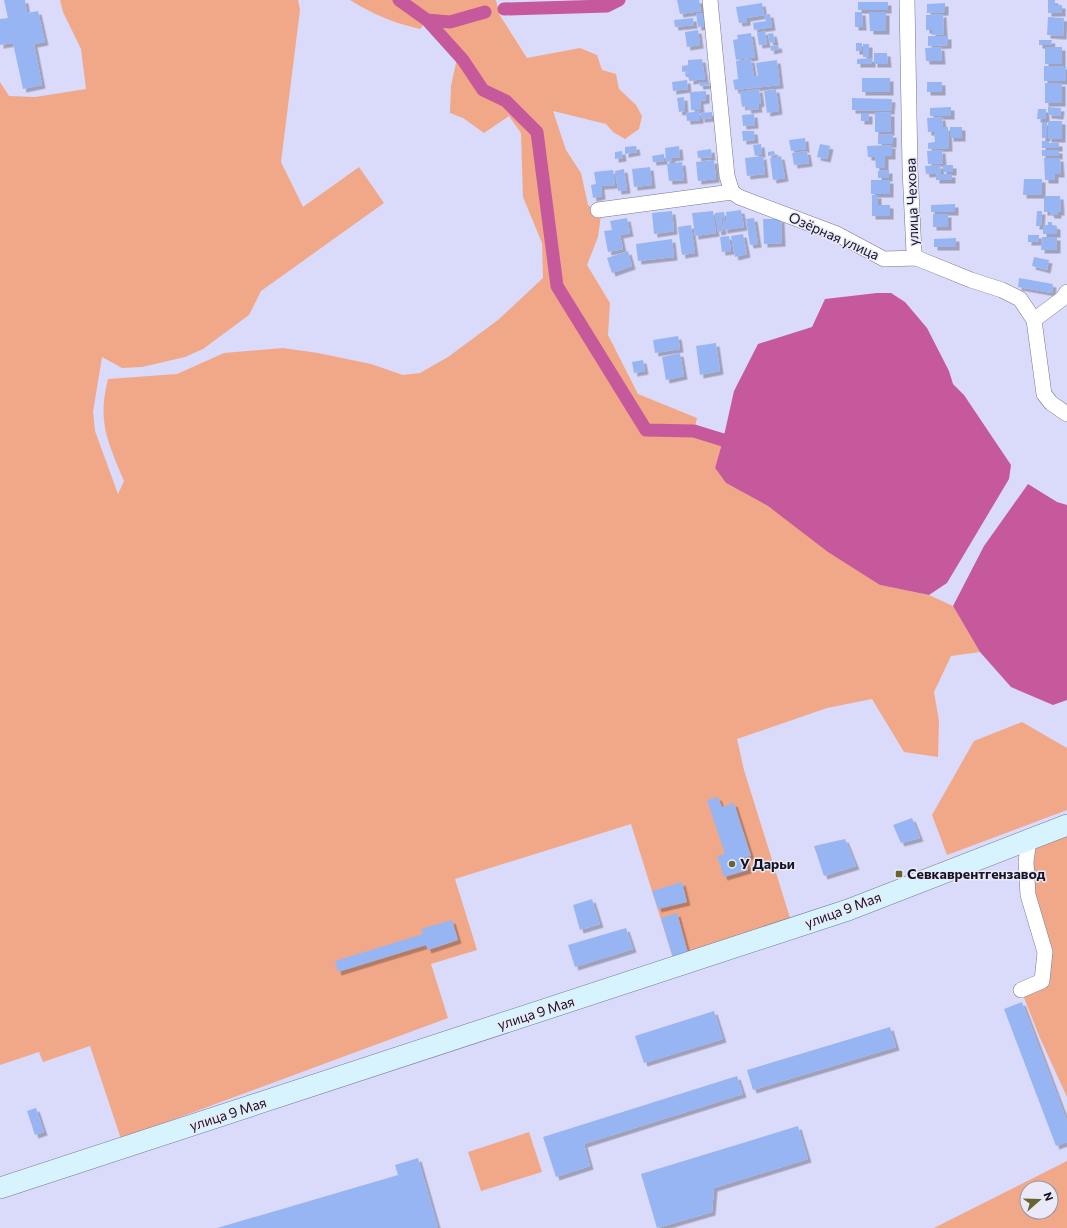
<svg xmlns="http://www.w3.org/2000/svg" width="1067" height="1228" font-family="Commissioner,sans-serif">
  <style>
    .green { fill: #f1a888; fill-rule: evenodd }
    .water { fill: #c5599b }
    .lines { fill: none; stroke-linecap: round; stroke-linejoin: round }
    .canal { stroke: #c5599b; stroke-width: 13 }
    .building { fill: #98b5f3; filter: url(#shadow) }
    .street-casing { stroke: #76759a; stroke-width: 16 }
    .secondary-casing { stroke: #76759a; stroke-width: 22 }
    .street { stroke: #fff; stroke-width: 15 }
    .secondary { stroke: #d6f3fe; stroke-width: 21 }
    .poi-dot { fill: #696531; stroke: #e9e9fa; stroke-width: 1.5 }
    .labels { text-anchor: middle; stroke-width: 3; stroke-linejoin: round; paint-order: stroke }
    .street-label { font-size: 14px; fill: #161524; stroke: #e9e9fa }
    .poi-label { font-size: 14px; font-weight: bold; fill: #161524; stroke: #e9e9fa; text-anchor: start }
  </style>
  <defs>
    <filter id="shadow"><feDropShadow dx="3.5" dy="3.5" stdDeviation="0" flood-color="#0004"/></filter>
  </defs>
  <rect width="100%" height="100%" fill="#dadafb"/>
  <path class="green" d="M60 0H298L300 10 281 162 303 207 359 167 384 203 261 291 249 315 203 349 185 357 142 367 122 368 102 357 93 412 95 431 118 494 124 481C108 442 97 422 108 379L177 374 224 353 283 348 318 353 371 364 403 375 420 373 448 357 498 320 543 278 542 243 523 197 521 133 509 116 484 133 463 118 450 113 451 86 458 54 427 21 420 29C394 23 372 14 350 0H496L499 14 527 58 580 48 597 55 602 70 616 74 619 89 636 105 642 116 639 129 625 139 613 132 606 124 553 111 566 150 581 173 588 205 601 215 598 237 587 265 610 303 608 335 638 394 697 418 694 431 723 440 715 468 726 483 768 506 880 585 929 595 953 606 980 652 951 656 934 692 939 721 938 757 904 752 872 699 827 708 737 739 744 770 791 921 673 958 631 824 455 879 477 950 431 964 448 1018 121 1139 90 1046 43 1062 39 1052 0 1065V82L9 96 35 97 86 89 81 49 63 12Z
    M1022 722 1067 748V810L947 855 932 815 974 741Z
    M1067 825V1097L1040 1038 1021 990 1042 981 1045 952 1028 895 1029 839Z
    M529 1132 542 1172 481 1191 468 1152Z
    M1067 1161V1228H934ZM1027 1188H1051V1212H1027Z"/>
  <path class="water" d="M877 293H891L905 302 927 328 949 371 953 384 964 395 1011 465 1009 479 947 583 929 595 880 585 828 552 768 506 726 483 715 468 723 440 734 391 758 344 812 327 825 299Z
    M1028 484 1057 502 1067 505V700L1053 705 1011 687 980 652 953 606 984 546Z"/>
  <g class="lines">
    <path class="canal" d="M399 0 427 20 463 60 483 90 506 101 537 132 557 286 646 430 694 431 723 440
      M504 9 607 6 619 0
      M427 20 450 22 485 12"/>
  </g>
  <path class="building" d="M4 0H25L27 13 38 11 45 42 34 44 42 85 23 89 13 43 0 45V19L8 18Z
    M677 0H699L701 11 680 14Z
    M1048 0H1055V5H1062V13H1048Z
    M858 2H888V10H858Z
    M762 3 764 15 747 18V22L739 23 736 7Z
    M945 3V12L927 13V4Z
    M855 12H862L863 27H855Z
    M869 12H886V31H870Z
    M696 13H703L705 26 698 27Z
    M770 14 772 27 754 30 753 23 766 21 764 15Z
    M943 14 944 34 932 35V30H926V15Z
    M1048 17 1064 18 1063 36 1047 35Z
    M693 18 694 25 675 27 674 20Z
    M698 30 700 45 687 47 685 32Z
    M765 31 767 44 759 45 757 33Z
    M751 33 755 57 736 60 733 40 738 39 737 35Z
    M773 33 775 42 770 43 768 34Z
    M928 36H948V45L928 46Z
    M1039 40H1052L1051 45H1039Z
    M856 43H862V51H856Z
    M863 44H869V57H863Z
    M778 45 779 49 771 51 770 46Z
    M941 47 942 61H926L925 48Z
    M1045 47H1062V64H1045Z
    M874 53H887L888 64H874Z
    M872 58V64H857V59Z
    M702 59 705 79 690 81V77H686L685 73 689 72V71L682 72V66L688 65V60Z
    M751 59 754 77 758 76 756 63 777 60 780 85 735 90 733 80 738 79 736 61Z
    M1044 66H1066V81H1044Z
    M862 78H890V92H862Z
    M687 80 688 89 673 91 672 82Z
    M699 82H709L710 85 700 86Z
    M927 82H942V92H927Z
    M1045 83H1062V103H1045Z
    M759 89 761 103 758 104 759 109 748 110 747 106 742 107 740 92Z
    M776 89 779 111 767 113 764 91Z
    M706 91V100L700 101 701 110H691L690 92Z
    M684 97 685 111 679 112 677 98Z
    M852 98 892 99 891 111 852 110Z
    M951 107V116H930V108Z
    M1048 107 1061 108 1060 116 1048 115Z
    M1038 109H1046V119H1037Z
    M700 111V120L687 121 686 113Z
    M712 112V118L701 119V113Z
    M875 112 891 113V132H875Z
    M861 113H869V121H861Z
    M754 114 755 125 743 126 742 115Z
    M942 117 943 127H948L949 148 928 149V143L935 142 934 132H928L927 118Z
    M1048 121H1062V139H1048Z
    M1042 122H1047V138H1042Z
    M950 127H962V138H950Z
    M742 131H754L755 140 743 141Z
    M893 134V144H878V135Z
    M805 138 806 149 791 151 789 140Z
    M1042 141H1049V143H1059V148H1042Z
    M761 144 762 154 755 156 753 145Z
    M820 144 830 146 827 159 817 157Z
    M892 145V156H885V168H876L875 157H868L867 146Z
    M636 146 637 152 625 154V147Z
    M679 146 680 157 672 158V161L666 162 665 148Z
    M711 149 712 157 698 158 697 151Z
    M942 150 943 163 928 164 927 151Z
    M1042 150H1059V156H1042Z
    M622 151 623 158 615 159V152Z
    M774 151 775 155 768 156V152Z
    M807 151 809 163 794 165 792 153Z
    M664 154V161L653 162 652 156Z
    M763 156 765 174 747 176 745 158Z
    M781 156 785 178 773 180 770 158Z
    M1044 158H1060L1061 174H1055V180H1045Z
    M714 160 716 179 698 181 696 162Z
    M682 162 684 180 669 181 667 164Z
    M940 165 941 173 926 174 925 166Z
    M943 165H953V172H943Z
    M650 167 652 185 634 187 632 169Z
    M624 169 627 190 618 191 615 171Z
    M613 170 615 185 601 186 602 196 593 198 591 185 596 184 594 172Z
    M889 170V178H878V171Z
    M936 174H952V180H936Z
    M1024 179H1042V195H1023Z
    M871 180H890V194H871Z
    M872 195H878V205H890V216H872Z
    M1044 196H1060L1061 212H1058V215H1051L1050 212H1044Z
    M955 204V212H931V205Z
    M741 210 744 227 724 230 723 220H727L726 212Z
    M672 211 674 231 654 234 652 213Z
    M713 211 716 233 695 236 692 213Z
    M1037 211H1042L1041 226H1036Z
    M724 212 725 219H721L723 231 718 232 715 213Z
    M933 214H948V227H933Z
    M627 218 630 233 620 235 623 249 608 252 604 231 612 230 610 221Z
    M754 218 758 244 750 245 746 219Z
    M763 219H781L782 243 764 244Z
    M1048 222H1052V225L1057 226V234H1043V225H1048Z
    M691 225 695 253 682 255 678 227Z
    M743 234 747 254 735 257 731 236Z
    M1028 235H1039V242H1028Z
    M729 236 731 251 722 252 720 237Z
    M1042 237H1057V250H1041Z
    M956 238V247H934V239Z
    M672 239 674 257 638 261 636 244Z
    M628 251 632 266 612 273 607 258Z
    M1034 257 1049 260 1047 270 1032 266Z
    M1019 278 1053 284 1052 293 1018 287Z
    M678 336 680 349 655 353 653 340Z
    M716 343 720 371 700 375 696 346Z
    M680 353 684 376 666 380 662 357Z
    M643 360 645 371 634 373 632 362Z
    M718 797 722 807 734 803 751 856 745 857 748 870 724 877 717 856 725 854 707 800Z
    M912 818 920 838 901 843 893 825Z
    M845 839 856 866 824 876 814 846Z
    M682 882 687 902 658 909 652 891Z
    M592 899 600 924 580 930 573 905Z
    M677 913 688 953 673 958 661 918Z
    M452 920 458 940 428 950 426 945 338 972 335 961 423 934 421 929Z
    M626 928 633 949 575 967 568 945Z
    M1022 1002 1067 1121V1142L1056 1146 1004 1009Z
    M714 1011 723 1039 644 1063 635 1036Z
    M890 1027 896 1047 753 1090 747 1070Z
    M737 1076 743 1094 584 1144 590 1166 556 1177 543 1137Z
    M36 1108 44 1132 35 1135 27 1111Z
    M798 1126 808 1159 714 1188 712 1212 657 1228 641 1174Z
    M418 1158 438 1228H217L398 1175 395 1165Z"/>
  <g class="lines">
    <g class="street-casing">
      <path id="street" d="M710 0 727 176 732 192 739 197 837 234 884 259 917 258
        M907 0 910 169 914 253 917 258 924 261 971 280 1002 290 1020 299 1034 320 1044 394 1051 403 1067 414
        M598 210 732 192
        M1034 320 1063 298 1067 292
        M1021 990 1042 981 1045 952 1028 895 1026 862 1029 839"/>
    </g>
    <g class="secondary-casing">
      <path id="secondary" d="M0 1188 848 910 1067 825"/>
    </g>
    <use href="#street" class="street"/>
    <use href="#secondary" class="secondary"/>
  </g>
  <g class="poi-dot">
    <circle cx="732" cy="864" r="4"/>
    <rect x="895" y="870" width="8" height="8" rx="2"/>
  </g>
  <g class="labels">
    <g class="street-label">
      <text transform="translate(912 202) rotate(-92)" y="5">улица Чехова</text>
      <text transform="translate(834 236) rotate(24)" y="5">Озёрная улица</text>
      <text transform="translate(843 910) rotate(-20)" y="5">улица 9 Мая</text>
      <text transform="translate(536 1013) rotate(-18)" y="5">улица 9 Мая</text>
      <text transform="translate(228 1114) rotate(-18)" y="5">улица 9 Мая</text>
    </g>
    <g class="poi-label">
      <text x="740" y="869">У Дарьи</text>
      <text x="907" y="879">Севкаврентгензавод</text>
    </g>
  </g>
  <g transform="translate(1039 1200) rotate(70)"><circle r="19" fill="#e9e9fa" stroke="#9594a4"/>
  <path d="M0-3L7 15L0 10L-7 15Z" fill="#696531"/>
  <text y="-6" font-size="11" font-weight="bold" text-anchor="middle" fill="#161524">N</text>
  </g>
</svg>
